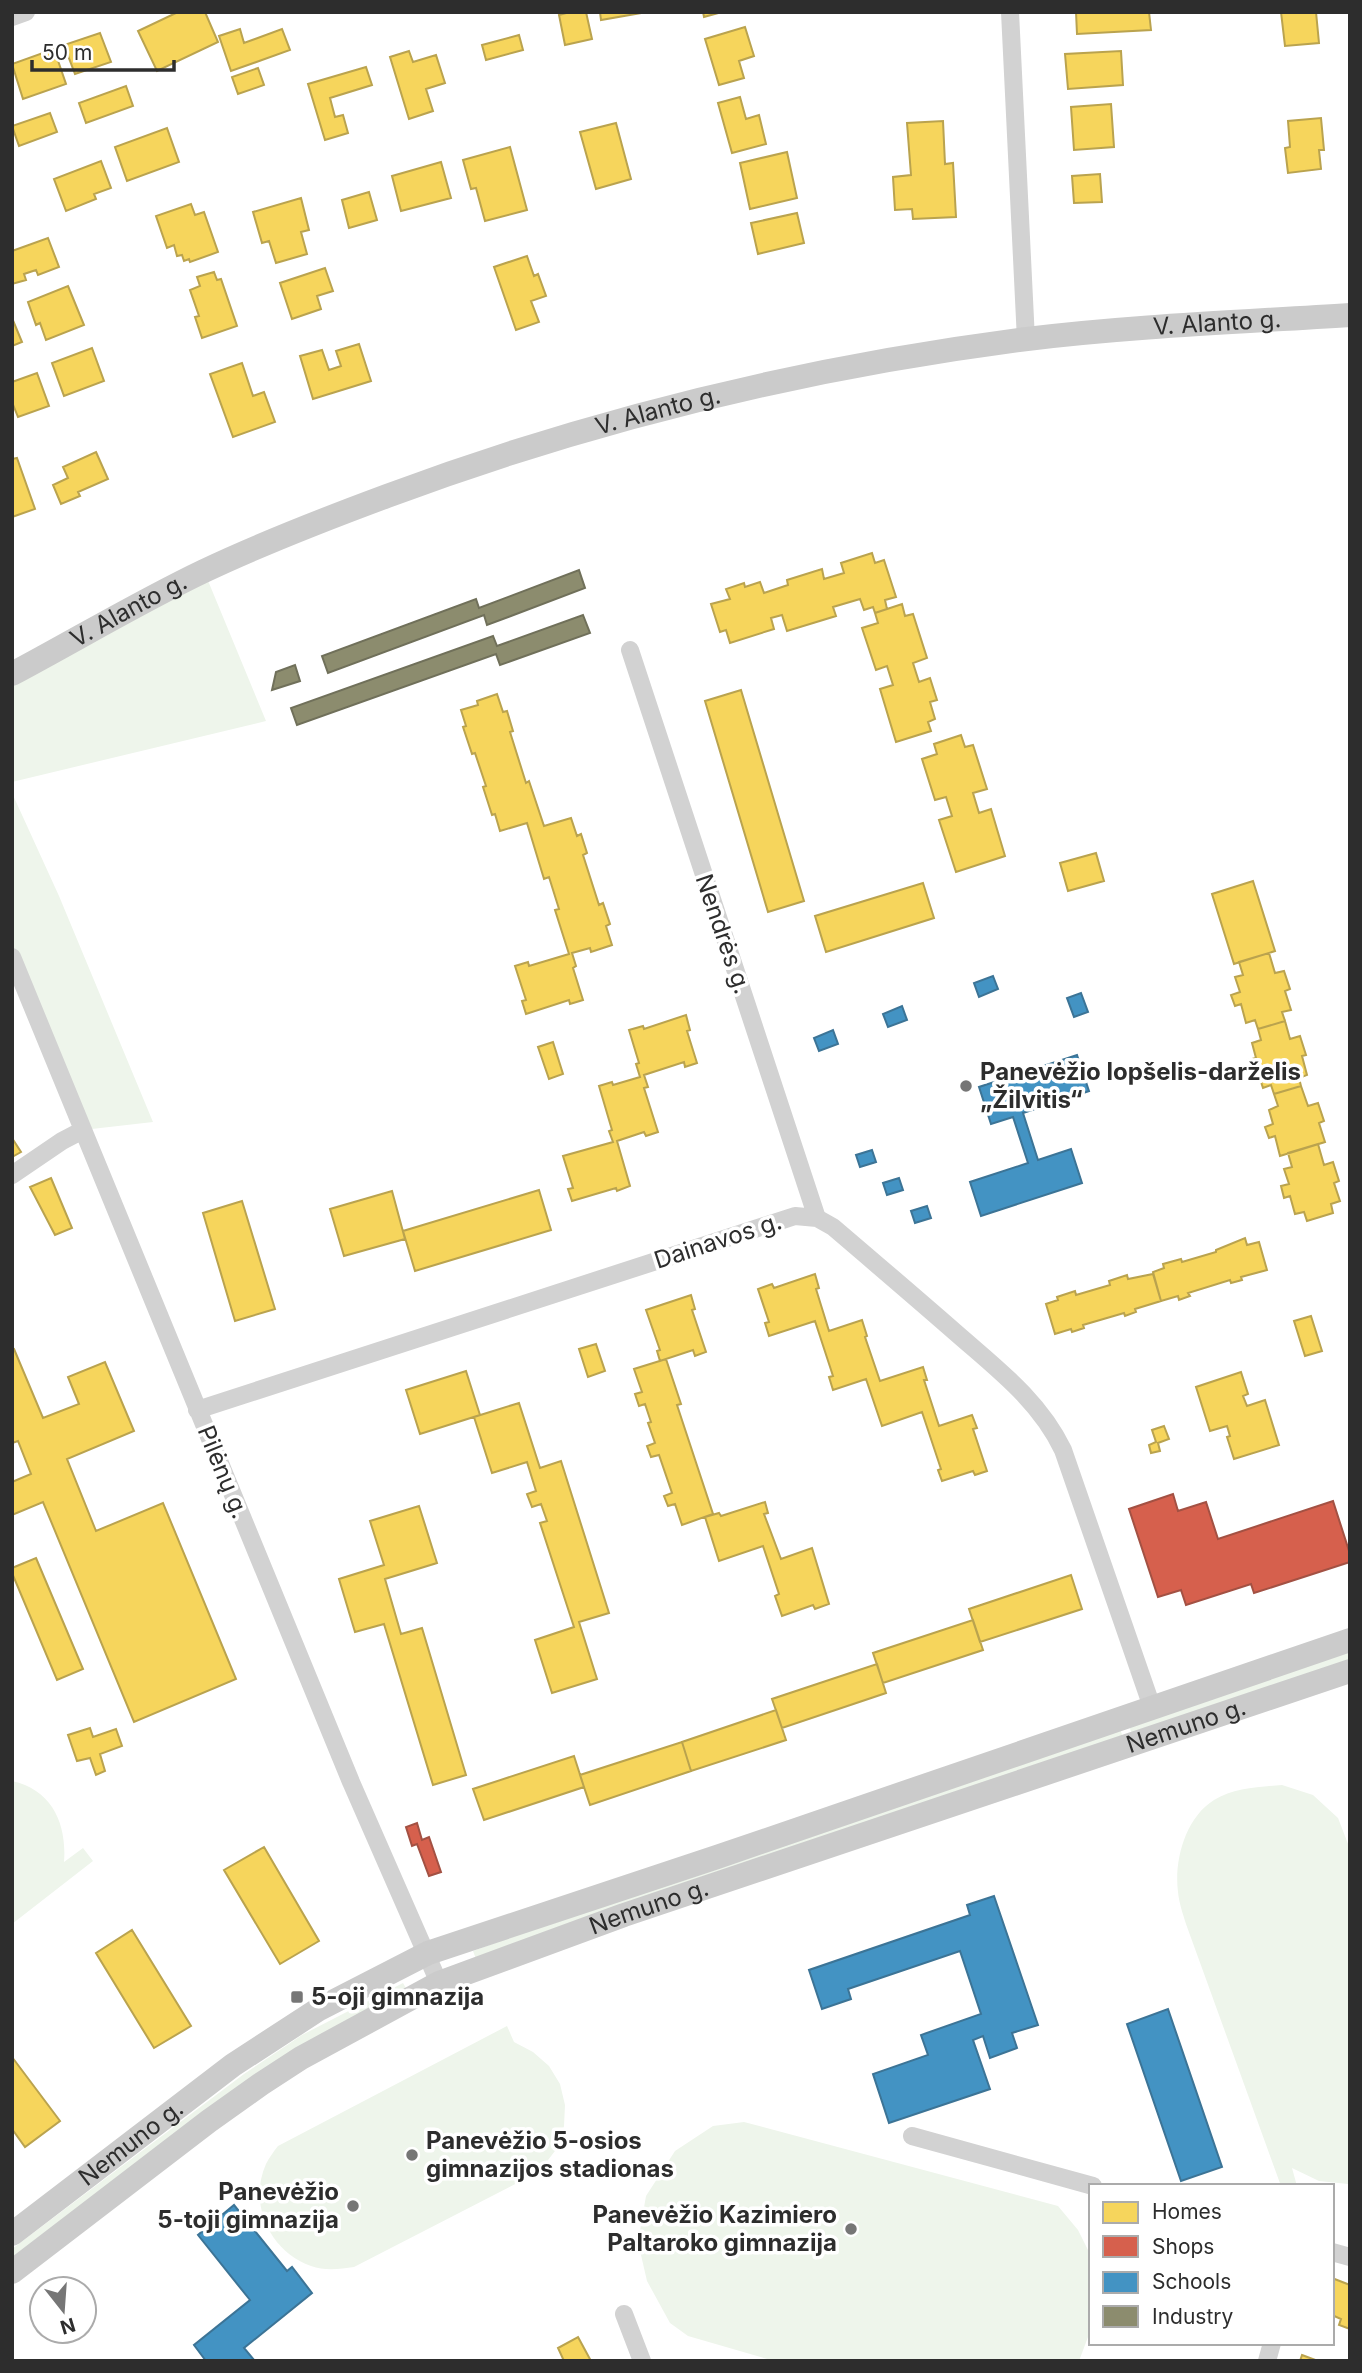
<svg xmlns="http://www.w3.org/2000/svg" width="1362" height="2373" font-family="Inter,sans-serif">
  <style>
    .green { fill: #eef5eb }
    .homes { fill: #f6d55c; stroke: #baa34e; stroke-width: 2 }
    .shops { fill: #d6604d; stroke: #a35143; stroke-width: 2 }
    .schools { fill: #4393c3; stroke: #3c7496; stroke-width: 2 }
    .industry { fill: #8c8c6e; stroke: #70705a; stroke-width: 2 }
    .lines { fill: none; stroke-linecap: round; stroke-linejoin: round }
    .minor { stroke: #d2d2d2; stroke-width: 18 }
    .secondary { stroke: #cbcbcb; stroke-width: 24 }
    .poi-dot { fill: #767676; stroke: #fff; stroke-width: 2.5 }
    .labels { text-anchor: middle; stroke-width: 7; stroke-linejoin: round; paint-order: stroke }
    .street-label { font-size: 24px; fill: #2d2d2d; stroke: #fff }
    .poi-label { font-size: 24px; font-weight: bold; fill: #2d2d2d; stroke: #fff; text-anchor: start }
  </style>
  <rect width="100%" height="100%" fill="#fff"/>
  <path class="green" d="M204 571 266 721 12 782V674Z
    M12 793 59 896 153 1122 83 1130 12 957Z
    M1350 1651V1660L1132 1734 1129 1726Z
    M1120 1729 1123 1737 476 1959 473 1951 539 1927Z
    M12 1781C53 1790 67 1825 64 1862L83 1848 93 1861 12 1924Z
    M1282 1785 1313 1795 1338 1818 1350 1849V2183L1348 2184 1319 2181 1292 2168 1297 2186H1281L1186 1924C1183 1914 1179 1903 1178 1892 1174 1861 1185 1818 1214 1800 1234 1788 1259 1787 1282 1785Z
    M403 1983 407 1990 12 2259V2249L244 2074 302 2035Z
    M507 2026 514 2042 533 2052 549 2066 560 2084 565 2105 564 2126 558 2147 545 2164 529 2177 354 2267C340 2269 325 2271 311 2266 270 2252 248 2204 266 2164 269 2158 274 2151 278 2146Z
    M744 2122 1058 2206 1078 2230 1091 2256V2329L1079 2361H774L688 2336 670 2323 647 2281 638 2242 646 2196 675 2151 713 2126Z"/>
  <path class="homes" d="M178 12H205L218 42 157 71 138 31Z
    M570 12H586L592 39 565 45 559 15Z
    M600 12H647L601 20Z
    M703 12H722L704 17Z
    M1076 12H1149L1151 30 1077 34Z
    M1281 12H1316L1319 43 1285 46Z
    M745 27 754 56 739 61 744 78 719 85 705 39Z
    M240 29 244 43 282 29 290 50 231 71 219 36Z
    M100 33 111 62 75 74 64 45Z
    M519 35 523 50 486 60 482 45Z
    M54 49 66 84 23 99 12 64Z
    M409 51 413 62 436 55 445 83 426 89 433 111 409 119 390 57Z
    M1121 51 1123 85 1068 89 1065 54Z
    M366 67 372 85 330 98 335 117 343 115 348 133 325 140 308 84Z
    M258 68 264 85 238 94 232 77Z
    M126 86 133 106 86 123 79 103Z
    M740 97 746 119 759 115 766 144 732 153 718 103Z
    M1111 104 1114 147 1074 150 1071 107Z
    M50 113 57 132 19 146 12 126Z
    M1321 118 1324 150H1319L1321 169 1288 173 1285 148 1290 147 1288 121Z
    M943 121 945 164 953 163 956 217 913 219 912 209 895 210 893 177 911 175 907 123Z
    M616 123 631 179 596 189 580 132Z
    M167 128 179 162 127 181 115 147Z
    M510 147 527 210 485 221 476 188 471 189 463 160Z
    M787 152 797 198 750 209 740 163Z
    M101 161 111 188 94 194 96 199 66 211 54 179Z
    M441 162 451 198 401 211 392 176Z
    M1100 174 1102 202 1074 203 1072 176Z
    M369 192 377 220 349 228 342 200Z
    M301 198 309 230 301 232 307 254 276 263 269 241 262 243 253 212Z
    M191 204 195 215 204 212 218 252 190 262 189 259 184 261 182 255 177 256 174 245 167 248 156 216Z
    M797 213 804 243 758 254 751 223Z
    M48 238 59 267 38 275 36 270 24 274 26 280 12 284V251Z
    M527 256 534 276 538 274 546 296 531 301 539 322 516 330 494 267Z
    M325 268 333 291 317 296 321 309 292 319 280 283Z
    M214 272 217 280 221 279 237 326 202 338 195 317 199 316 190 290 200 286 197 277Z
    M68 286 84 325 46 340 40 323 36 325 28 302Z
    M12 318 22 342 12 346Z
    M359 344 371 381 313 399 300 356 322 350 329 370 341 366 336 351Z
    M92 348 104 381 64 396 52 363Z
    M242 363 253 396 264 392 275 422 233 437 210 374Z
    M37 373 49 406 18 417 12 402V382Z
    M96 452 108 479 78 492 80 496 61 504 53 485 68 478 63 467Z
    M17 458 35 509 12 517V459Z
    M872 553 875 563 884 560 896 597 885 600 887 609 875 613 873 607 864 610 860 599 833 607 836 616 787 631 782 615 771 618 774 629 730 643 726 630 720 632 711 604 730 599 726 589 744 583 745 587 760 582 764 593 788 585 787 580 822 569 824 579 844 573 841 563Z
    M902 604 905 616 913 614 927 658 913 663 919 682 930 678 937 700 930 702 935 719 928 722 931 731 896 742 880 689 893 685 887 666 876 670 862 628 878 623 875 613Z
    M741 690 804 901 768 912 705 701Z
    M497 694 503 712 507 711 513 731 510 732 526 783 529 781 544 826 571 818 577 836 581 834 587 853 583 855 599 905 603 903 610 924 606 926 612 945 591 952 590 948 572 953 576 966 573 968 583 1000 570 1004 569 1000 526 1014 522 1001 526 1000 515 966 528 962 529 966 569 954 555 910 559 909 549 877 544 879 527 823 500 831 495 814 492 815 483 787 486 786 475 753 472 754 463 727 466 726 461 710 478 705 477 701Z
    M961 735 965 747 973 745 987 789 973 793 979 813 991 809 1005 856 956 872 939 820 952 816 946 797 935 800 922 759 937 754 934 744Z
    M1096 853 1104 881 1068 891 1060 863Z
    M1253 881 1275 951 1234 964 1212 894Z
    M923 883 934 918 826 952 815 916Z
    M1269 953 1275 973 1284 971 1290 989 1285 991 1291 1010 1282 1012 1285 1021 1258 1029 1255 1020 1246 1023 1241 1004 1235 1006 1231 995 1240 992 1235 977 1243 975 1239 962Z
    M686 1015 690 1030 687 1031 697 1063 685 1067 684 1062 644 1075 648 1087 644 1088 658 1132 646 1136 644 1132 617 1141 630 1186 617 1191 616 1188 572 1201 568 1189 573 1188 563 1156 613 1142 609 1131 612 1130 599 1086 612 1082 613 1085 640 1077 636 1064 639 1063 629 1030 643 1026 644 1029Z
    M1285 1021 1290 1039 1300 1036 1306 1055 1302 1056 1307 1075 1299 1078 1301 1086 1274 1094 1271 1085 1263 1088 1257 1070 1251 1072 1248 1060 1256 1058 1252 1043 1261 1040 1258 1029Z
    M553 1042 563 1074 549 1079 538 1047Z
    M1301 1086 1308 1106 1318 1103 1324 1121 1319 1123 1325 1142 1280 1156 1275 1136 1269 1138 1265 1127 1273 1124 1269 1110 1278 1106 1274 1094Z
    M12 1138 21 1152 12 1157Z
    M1318 1144 1324 1165 1333 1162 1339 1181 1334 1183 1340 1201 1331 1204 1333 1213 1307 1221 1304 1212 1295 1214 1290 1196 1284 1198 1281 1186 1289 1184 1284 1169 1292 1167 1288 1153Z
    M51 1178 72 1228 55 1235 30 1187Z
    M539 1190 551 1230 415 1271 403 1231Z
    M392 1191 405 1239 344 1256 330 1209Z
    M242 1201 275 1309 235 1321 203 1213Z
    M1245 1238 1247 1245 1259 1242 1267 1270 1241 1277 1242 1280 1231 1283 1230 1280 1188 1293 1190 1296 1179 1300 1178 1296 1161 1301 1153 1272 1164 1268 1163 1264 1181 1259 1182 1262 1216 1252V1250Z
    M815 1274 819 1288 816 1289 829 1331 862 1320 867 1336 865 1337 880 1381 923 1367 927 1380H924L939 1426 972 1415 977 1428 973 1429 987 1471 975 1475 973 1471 942 1481 938 1470 941 1469 922 1412 882 1426 866 1379 833 1390 829 1377 833 1376 815 1321 769 1336 765 1323 769 1322 758 1289 772 1284 774 1288Z
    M1153 1274 1161 1301 1135 1309 1136 1312 1125 1316 1124 1313 1083 1325 1084 1328 1072 1332 1071 1329 1055 1334 1046 1304 1058 1300 1057 1297 1075 1291 1076 1295 1110 1285 1109 1281 1127 1275 1128 1279Z
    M691 1295 695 1309 692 1310 706 1352 695 1356 693 1350 660 1361 657 1351 660 1350 646 1310Z
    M1311 1316 1322 1351 1305 1356 1294 1321Z
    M596 1344 605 1371 588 1377 579 1349Z
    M14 1349 43 1418 79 1404 68 1377 105 1362 134 1431 67 1459 96 1531 163 1503 236 1679 134 1722 43 1502 12 1515V1482L31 1474 18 1441 12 1443V1350Z
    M666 1359 681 1404 677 1405 713 1514 682 1525 675 1504 668 1506 664 1496 672 1493 659 1455 651 1457 647 1446 655 1443 648 1423 651 1422 645 1404 639 1406 635 1394 642 1392 634 1369Z
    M466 1371 480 1415 420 1434 406 1390Z
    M1241 1372 1248 1394 1243 1396 1247 1406 1265 1400 1279 1445 1234 1459 1227 1437 1230 1436 1227 1426 1210 1431 1196 1387Z
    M519 1403 540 1468 561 1461 609 1613 579 1622 597 1679 552 1693 535 1640 574 1627 540 1523 547 1521 541 1504 532 1507 527 1494 536 1491 527 1462 492 1473 474 1417Z
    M1164 1426 1169 1439 1158 1443 1160 1451 1151 1453 1149 1445 1156 1442 1152 1430Z
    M765 1502 768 1513 764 1514 781 1559 812 1548 829 1604 815 1609 813 1605 782 1616 775 1596 779 1594 763 1546 719 1561 705 1517 719 1513 721 1516Z
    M419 1506 437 1563 385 1579 401 1634 422 1628 466 1775 433 1785 384 1624 355 1632 339 1579 384 1565 370 1521Z
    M36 1558 83 1669 57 1680 12 1573V1568Z
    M1071 1575 1082 1609 980 1642 969 1609Z
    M973 1620 983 1650 883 1683 873 1653Z
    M877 1664 886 1693 782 1728 772 1699Z
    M776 1710 786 1740 691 1771 682 1742Z
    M90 1728 93 1737 116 1729 122 1746 100 1754 105 1771 96 1775 90 1758 77 1761 68 1735Z
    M682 1742 691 1771 590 1805 580 1775Z
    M574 1756 584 1787 484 1820 473 1789Z
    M264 1847 319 1941 280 1964 224 1870Z
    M132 1930 191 2026 154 2048 96 1953Z
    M12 2057 60 2121 25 2147 12 2129Z
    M1332 2278 1350 2285V2329L1339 2325 1341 2319 1332 2315Z
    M578 2337 591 2361H564L558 2348Z
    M1302 2355 1318 2361H1300Z"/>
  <path class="shops" d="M1173 1494 1178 1511 1206 1502 1218 1539 1333 1501 1350 1554V1562L1254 1593 1251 1584 1186 1605 1181 1590 1158 1597 1129 1509Z
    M417 1823 422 1840 429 1837 441 1872 429 1876 417 1844 412 1846 406 1827Z"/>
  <path class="schools" d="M993 976 998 989 979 997 974 983Z
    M1081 993 1088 1012 1074 1017 1067 998Z
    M902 1006 907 1020 888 1027 883 1014Z
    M833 1030 838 1044 819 1051 814 1038Z
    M1077 1055 1089 1091 1023 1113 1038 1160 1071 1149 1082 1183 981 1216 970 1182 1028 1163 1013 1117 991 1124 979 1087Z
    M872 1150 876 1162 860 1167 856 1155Z
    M899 1178 903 1190 887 1195 883 1183Z
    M927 1206 931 1218 915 1223 911 1211Z
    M994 1896 1038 2025 1012 2033 1017 2048 990 2058 983 2036 973 2040 990 2089 889 2123 873 2074 928 2055 921 2035 981 2014 960 1951 848 1989 851 1999 822 2009 809 1970 970 1915 967 1905Z
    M1168 2009 1222 2167 1181 2181 1127 2024Z
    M234 2205 287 2271 292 2267 312 2293 244 2348 255 2361H206L194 2345 250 2300 198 2235Z"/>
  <path class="industry" d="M579 570 585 588 487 625 484 615 328 673 322 656 476 599 479 608Z
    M583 615 590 633 500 665 496 654 297 725 291 708 493 636 497 646Z
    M295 665 300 681 272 690 276 672Z"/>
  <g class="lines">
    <path class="minor" d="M1010 12 1026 340
      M12 17 26 12
      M630 650 817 1218
      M12 957 351 1782 439 1983
      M12 1175 62 1141 83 1130
      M197 1410 795 1216 817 1218 833 1227C874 1262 915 1297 955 1332 996 1368 1039 1400 1063 1450L1152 1707
      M912 2136 1093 2186
      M1332 2252 1350 2257
      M624 2314 642 2361
      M1267 2361 1272 2343"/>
    <g class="secondary">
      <path id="s1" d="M12 674C76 640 139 602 204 571 263 543 325 519 387 496 593 419 808 367 1027 339 1134 326 1242 322 1350 315"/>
      <path id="s2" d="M12 2234 233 2065 319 2009 428 1953 717 1857 1350 1640"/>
      <path id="s3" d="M12 2272 209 2121 261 2084 301 2058 439 1983 624 1915 1350 1671"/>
    </g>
  </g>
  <g class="poi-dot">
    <circle cx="966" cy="1086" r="7"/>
    <rect x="290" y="1990" width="14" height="14" rx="3.5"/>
    <circle cx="412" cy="2155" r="7"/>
    <circle cx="353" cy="2206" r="7"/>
    <circle cx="851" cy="2229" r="7"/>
  </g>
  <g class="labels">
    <g class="street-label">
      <text dy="8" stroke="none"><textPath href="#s1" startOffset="1267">V. Alanto g.</textPath></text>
      <text dy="8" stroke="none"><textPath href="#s1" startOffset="700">V. Alanto g.</textPath></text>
      <text dy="8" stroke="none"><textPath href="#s1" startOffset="133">V. Alanto g.</textPath></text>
      <text transform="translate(723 934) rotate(71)" y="8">Nendrės g.</text>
      <text transform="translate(718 1241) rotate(-18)" y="8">Dainavos g.</text>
      <text transform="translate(223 1472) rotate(68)" y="8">Pilėnų g.</text>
      <text dy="8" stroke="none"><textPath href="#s3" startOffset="1307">Nemuno g.</textPath></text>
      <text dy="8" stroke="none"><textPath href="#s3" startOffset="740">Nemuno g.</textPath></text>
      <text dy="8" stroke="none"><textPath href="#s2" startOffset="150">Nemuno g.</textPath></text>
    </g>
    <g class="poi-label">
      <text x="980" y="1080">Panevėžio lopšelis-darželis<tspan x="980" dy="28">„Žilvitis“</tspan></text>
      <text x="311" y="2005">5-oji gimnazija</text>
      <text x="426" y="2149">Panevėžio 5-osios<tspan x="426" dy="28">gimnazijos stadionas</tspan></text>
      <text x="339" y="2200" text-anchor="end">Panevėžio<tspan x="339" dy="28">5-toji gimnazija</tspan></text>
      <text x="837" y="2223" text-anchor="end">Panevėžio Kazimiero<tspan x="837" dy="28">Paltaroko gimnazija</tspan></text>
    </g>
  </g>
  <rect width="1362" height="2373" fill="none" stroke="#2d2d2d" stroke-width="28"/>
  <rect x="1089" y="2184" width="245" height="161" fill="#ffffff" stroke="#ababab" stroke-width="2"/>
  <rect x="1103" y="2202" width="35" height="21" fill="#f6d55c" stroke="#ababab" stroke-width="2"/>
  <text x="1152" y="2219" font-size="21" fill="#2d2d2d">Homes</text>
  <rect x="1103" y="2236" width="35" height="21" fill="#d6604d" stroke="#ababab" stroke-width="2"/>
  <text x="1152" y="2254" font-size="21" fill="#2d2d2d">Shops</text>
  <rect x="1103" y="2272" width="35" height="21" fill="#4393c3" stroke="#ababab" stroke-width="2"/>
  <text x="1152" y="2289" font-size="21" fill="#2d2d2d">Schools</text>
  <rect x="1103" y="2306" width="35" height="21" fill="#8c8c6e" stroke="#ababab" stroke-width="2"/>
  <text x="1152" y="2324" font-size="21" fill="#2d2d2d">Industry</text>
  <g transform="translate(63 2310) rotate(163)"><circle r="33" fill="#ffffff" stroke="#ababab" stroke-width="2"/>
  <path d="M0-5L12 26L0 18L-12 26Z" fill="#767676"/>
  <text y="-10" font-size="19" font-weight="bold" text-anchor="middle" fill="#2d2d2d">N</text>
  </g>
  <path d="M32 60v10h142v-10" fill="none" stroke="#2d2d2d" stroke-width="3.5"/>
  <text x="42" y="60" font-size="21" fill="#2d2d2d" stroke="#ffffff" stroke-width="5" paint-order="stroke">50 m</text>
</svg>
